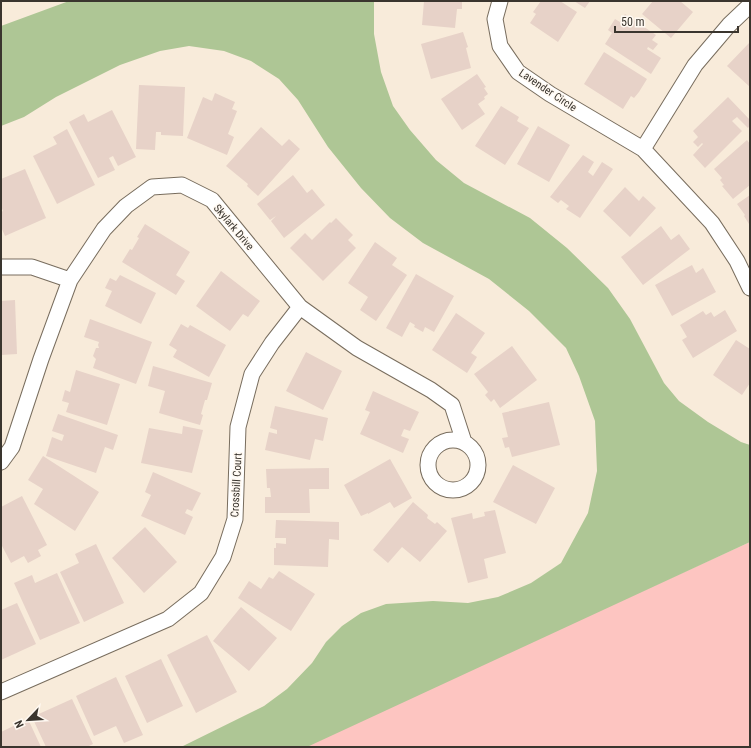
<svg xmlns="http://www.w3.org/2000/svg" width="751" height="748" font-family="'Roboto Condensed',sans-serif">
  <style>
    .green { fill: #fdc5c1 }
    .water { fill: #aec695 }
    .building { fill: #e7d2c8 }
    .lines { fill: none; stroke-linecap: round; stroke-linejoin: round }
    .street-casing { stroke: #786d5e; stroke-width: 17 }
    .street { stroke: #fff; stroke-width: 15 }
    .labels { text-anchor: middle; stroke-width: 3; stroke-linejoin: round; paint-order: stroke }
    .street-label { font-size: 11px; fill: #3a352e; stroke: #fff9f2 }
  </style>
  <rect width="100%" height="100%" fill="#f8ebda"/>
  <path class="green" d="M750 542V747H300Z"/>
  <path class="water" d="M69 1H374V34L381 72 393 106 410 130 436 160 464 183 530 218 567 248 608 288 630 319 664 383 679 401 708 422 741 442 750 445V542L307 747H181L264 706 287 689 312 663 326 642 342 626 361 613 386 604 433 601 468 603 498 597 531 583 561 563 588 513 597 471 595 421 579 376 566 348 529 311 489 279 423 243 390 218 361 188 328 147 298 100 279 79 251 61 224 51 189 46 160 51 120 65 56 97 24 117 1 126V26Z"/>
  <path class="building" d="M424 1H462V9H457L455 28 422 25Z
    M541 1H560L577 12 558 42 530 23 536 14 533 12Z
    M574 1H590L585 8Z
    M653 1H680L693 12 671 38 642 14Z
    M625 14 656 35 652 40 658 44 653 50 648 47 647 49 661 58 651 74 605 44 612 33 608 30 615 19 620 22Z
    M463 32 468 47 466 48 471 68 431 79 421 44Z
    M750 42V87L727 66Z
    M604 52 647 79 639 92 634 98 631 96 623 109 584 84Z
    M477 74 486 87 484 88 488 94 484 97 485 99 478 104 485 114 462 130 441 99Z
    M139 85 185 87 183 136 161 135V132H156L155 150 136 149Z
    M215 93 235 102 232 109 237 111 228 134 234 137 227 155 187 138 203 97 212 101Z
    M728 97 750 120V125L748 128 737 117 732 121 742 131 705 168 693 155 703 144 702 143 698 147 693 142 698 137 693 131Z
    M501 106 519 117 517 121 529 128 505 165 475 146Z
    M112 110 136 157 118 166 113 156 109 158 115 170 98 178 69 122 84 114 88 122Z
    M538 126 570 145 549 182 517 164Z
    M261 127 282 146 289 139 300 149 258 196 247 186 248 184 226 166Z
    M67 129 95 185 57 204 33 156 57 144 53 137Z
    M747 140 750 144V185L733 199 722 186 724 185 720 180 722 178 714 169Z
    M583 155 594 162 588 172 593 176 602 162 613 169 580 218 566 209 569 206 561 200 558 203 550 197Z
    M25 169 46 218 5 236 1 227V212L3 211 1 206V179Z
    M293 175 307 193 312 189 325 205 284 238 271 221 276 216 270 220 257 204Z
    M625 187 639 201 643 196 656 208 630 237 603 211Z
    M750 195V223L749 224 744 216 745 215 737 204Z
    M336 218 353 235 348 240 356 248 323 281 290 248 305 233 312 240 330 222 331 223Z
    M145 224 190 252 176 275 185 281 176 295 122 262 130 249 132 250 139 238 137 237Z
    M661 226 671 240 679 234 690 249 643 285 621 257Z
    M375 242 397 258 392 265 407 275 376 321 360 310 368 297 348 283Z
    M692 265 696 273 703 268 716 292 672 316 655 285Z
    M221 271 260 301 248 317 243 314 230 331 196 306Z
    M416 274 454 296 434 332 425 327 423 332 414 327 415 325 410 322 402 337 386 328Z
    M120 275 156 293 141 324 105 306 112 291 105 288 110 278 116 281Z
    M15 300 17 354 1 355V301Z
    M725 310 737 331 693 358 682 340 687 337 680 325 703 311 706 315 711 312 714 317Z
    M456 313 485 333 471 353 477 357 467 373 432 350Z
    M90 319 152 342 136 384 93 368 96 359 93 356 96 348H99L98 345 99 342 84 337Z
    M181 324 188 328 190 325 226 345 209 377 173 357 177 350 169 345Z
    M736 340 750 349V383L742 395 713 375Z
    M512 346 537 380 500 408 494 399 491 402 485 395 488 392 474 374Z
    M306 352 342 371 323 410 286 391Z
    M153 366 212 383 207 400H205L201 414 203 415 200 425 159 413 165 391 148 386Z
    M76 370 120 384 107 425 66 412 69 403 62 401 65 390 70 392Z
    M373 391 419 412 410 431 404 429 401 436 409 439 403 453 360 434 370 412 365 410Z
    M549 402 560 445 512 457 509 447 505 448 502 438 508 437 502 413Z
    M275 406 328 418 323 441 315 439 310 460 265 450 269 432 277 434V430L270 428Z
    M58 414 118 435 113 450 105 447 96 473 46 456 52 437 62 441 64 435 52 431Z
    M183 426 203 430 192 473 141 463 149 428 182 434Z
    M43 456 99 492 75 531 34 504 43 489 28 480Z
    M390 459 412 498 394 508 390 502 368 514V513L361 516 344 485Z
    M513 465 555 488 536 524 493 502Z
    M329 468V489H309L310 513H265V497H271L270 488H267L266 469Z
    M153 472 201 493 192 511 187 509 185 513 193 517 185 535 141 516 151 495 145 492Z
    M22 496 47 545 38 550 41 556 28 563 24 556 11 563 1 544V507Z
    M413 502 428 515 427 518 435 524 437 522 447 531 420 562 402 547 388 563 373 550Z
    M495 510 506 553 484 559 488 578 468 583 451 518 472 513 473 519 485 516 484 512Z
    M276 520 339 522V540L329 539 328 567 274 565V548H276V543L286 544V538H275Z
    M145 527 177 562 144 593 112 558Z
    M96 544 124 603 84 622 60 572 79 563 75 554Z
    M279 571 315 594 291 631 238 598 249 581 261 589 269 577 273 579Z
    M57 573 80 623 40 640 14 583 32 575 35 583Z
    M17 603 36 644 1 660V610Z
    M241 607 277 638 249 671 213 641Z
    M207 635 237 692 196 713 167 655Z
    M161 659 183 706 147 723 125 676Z
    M116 677 143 735 124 743 116 726 94 736 76 696Z
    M72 699 93 744 87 747H46L32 717Z
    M28 719 41 747H1V732Z"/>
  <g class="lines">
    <g class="street-casing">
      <path id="street" d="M500 1 495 19 500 46 518 72 550 94 643 149 712 223 737 261 750 288
        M643 149 695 65 729 25 750 5
        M1 267H32L70 280
        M428 465a25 25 0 1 1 50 0a25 25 0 1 1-50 0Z
        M1 462 12 447 41 359 70 280 104 229 126 206 152 187 182 185 212 200 300 307 357 348 431 390 452 405 464 442
        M1 692 168 619 201 593 223 557 235 519 238 427 252 374 272 343 300 307"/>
    </g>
    <use href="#street" class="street"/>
  </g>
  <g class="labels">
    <g class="street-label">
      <text transform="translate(548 90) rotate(34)" y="4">Lavender Circle</text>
      <text transform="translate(234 227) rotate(50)" y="4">Skylark Drive</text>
      <text transform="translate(236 485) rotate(-87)" y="4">Crossbill Court</text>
    </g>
  </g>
  <rect width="751" height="748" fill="none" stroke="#3a352e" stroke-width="4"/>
  <g transform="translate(28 720) rotate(245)" stroke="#fff9f2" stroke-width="3" paint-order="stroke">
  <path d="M0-3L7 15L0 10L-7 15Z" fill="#3a352e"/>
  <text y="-6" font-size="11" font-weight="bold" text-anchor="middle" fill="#3a352e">N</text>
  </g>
  <path d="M615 26v6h123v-6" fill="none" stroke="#3a352e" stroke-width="2"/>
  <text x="621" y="26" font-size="12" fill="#3a352e" stroke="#fff9f2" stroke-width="3" paint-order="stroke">50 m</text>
</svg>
